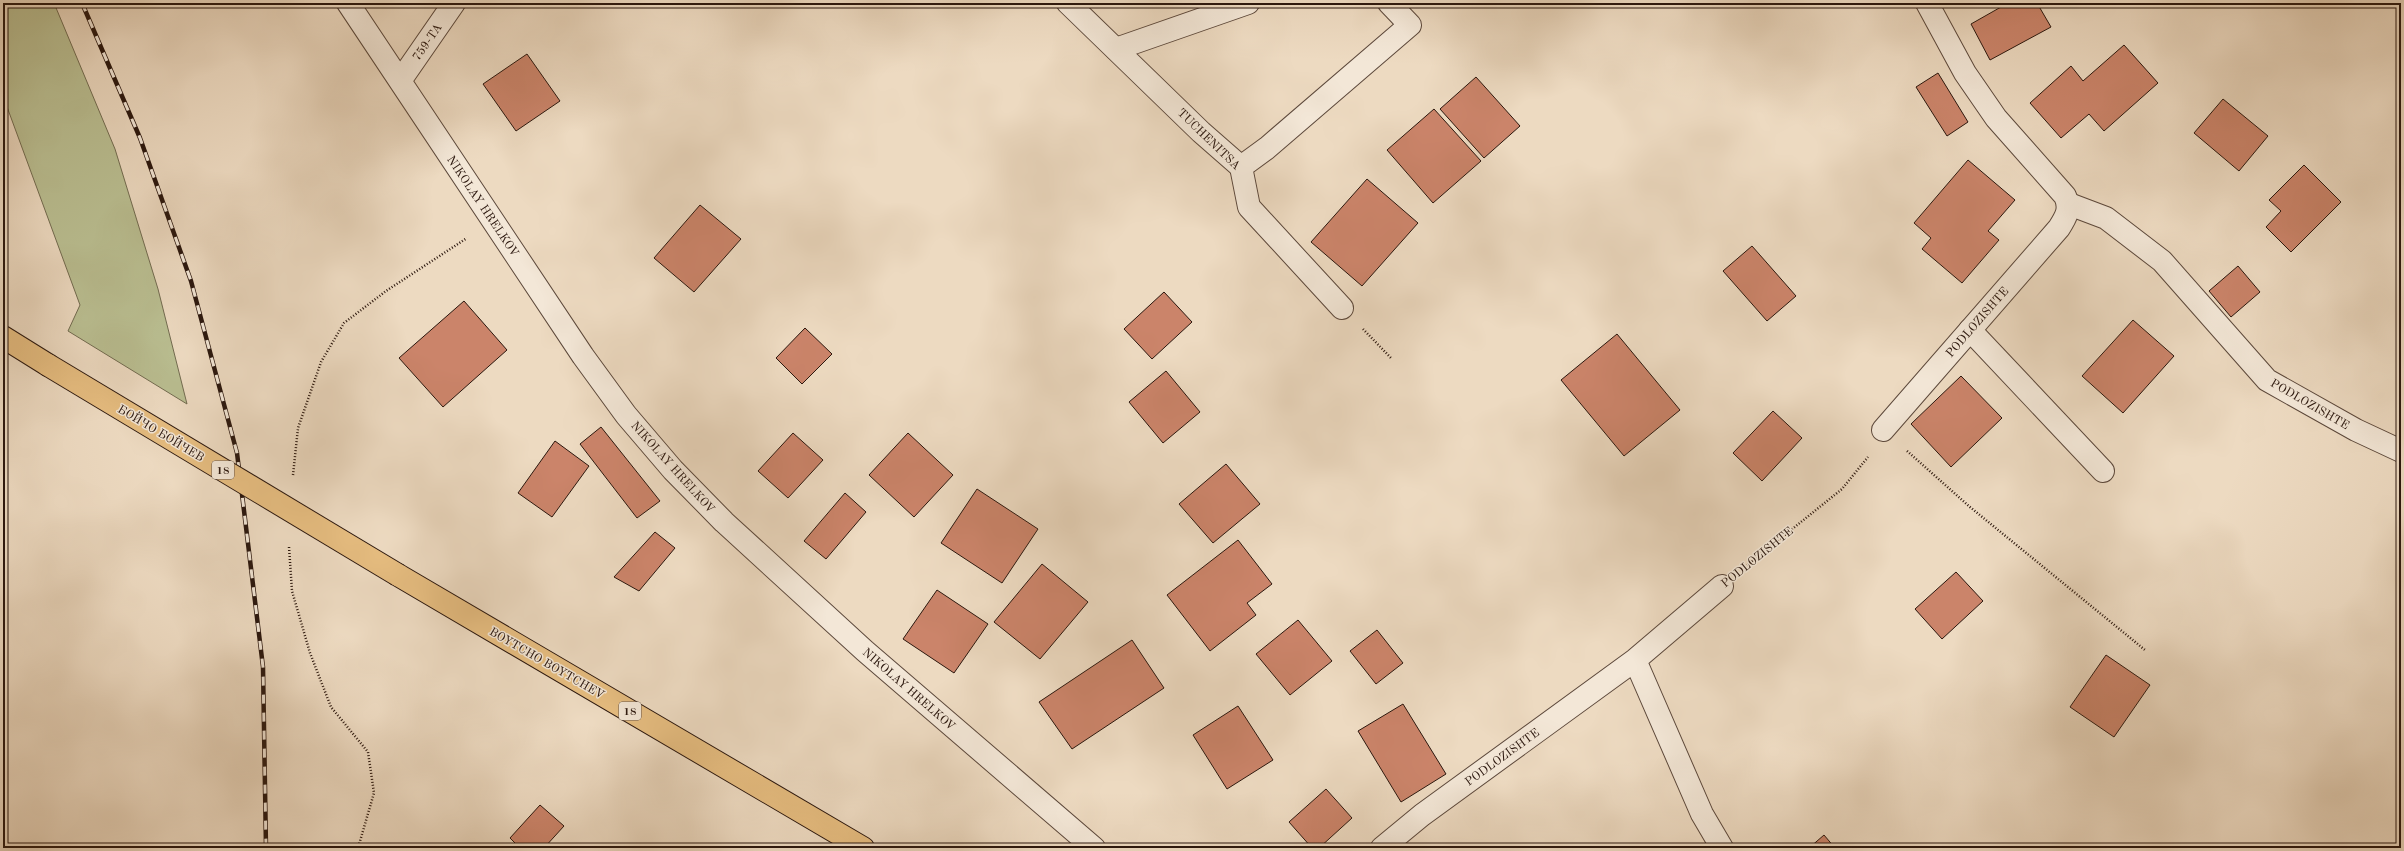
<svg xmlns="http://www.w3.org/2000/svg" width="2404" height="851" font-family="'Old Standard TT',serif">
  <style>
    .green { fill: #babf92; stroke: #726b50 }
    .building { fill: #cb846a; stroke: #2b170e }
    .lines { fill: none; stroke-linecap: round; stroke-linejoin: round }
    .service-casing { stroke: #5c483b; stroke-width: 24 }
    .minor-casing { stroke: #5c483b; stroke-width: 24 }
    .trunk-casing { stroke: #2b170e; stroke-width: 24 }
    .path { stroke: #2b170e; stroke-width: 2.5; stroke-dasharray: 1 2; stroke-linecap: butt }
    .service { stroke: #f3e7d7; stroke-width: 22 }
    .minor { stroke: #f3e7d7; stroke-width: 22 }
    .trunk { stroke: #e6bd80; stroke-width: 22 }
    .rail-casing { stroke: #2b170e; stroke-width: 4.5 }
    .rail { stroke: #f3e7d7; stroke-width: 3; stroke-dasharray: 9; stroke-linecap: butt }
    .trunk-bridge-casing { stroke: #2b170e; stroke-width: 24; stroke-linecap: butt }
    .trunk-bridge { stroke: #e6bd80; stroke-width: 22 }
    .labels { text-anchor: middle; stroke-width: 3; stroke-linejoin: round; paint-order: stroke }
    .shield { fill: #f3e7d7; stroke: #67554a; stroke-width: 1 }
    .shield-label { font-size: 11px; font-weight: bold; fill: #2b170e }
    .street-label { font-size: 12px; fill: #2b170e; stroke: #f3e7d7 }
  </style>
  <rect width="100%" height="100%" fill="#eddac1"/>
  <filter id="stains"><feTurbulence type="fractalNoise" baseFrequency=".005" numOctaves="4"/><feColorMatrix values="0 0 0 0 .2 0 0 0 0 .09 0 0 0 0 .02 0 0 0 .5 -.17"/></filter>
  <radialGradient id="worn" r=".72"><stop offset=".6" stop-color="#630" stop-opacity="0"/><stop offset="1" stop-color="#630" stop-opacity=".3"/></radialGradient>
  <path class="green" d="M3 3H54L115 149 158 289 187 404 68 331 80 305 3 96Z"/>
  <path class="building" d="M2008 3H2037L2051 27 1990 60 1971 24Z
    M2124 45 2158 83 2104 131 2089 114 2061 138 2030 103 2071 66 2083 81Z
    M527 54 560 101 516 131 483 84Z
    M1938 73 1968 122 1947 136 1916 87Z
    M1476 77 1520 126 1484 158 1440 109Z
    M2223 99 2268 136 2239 171 2194 133Z
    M1434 109 1481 161 1433 203 1387 150Z
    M1968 160 2015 200 1988 231 1999 240 1962 283 1922 249 1931 238 1914 223Z
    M2304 165 2341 202 2291 252 2266 227 2281 211 2269 200Z
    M1367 179 1418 223 1362 286 1311 242Z
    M700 205 741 239 694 292 654 258Z
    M1752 246 1796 296 1767 321 1723 271Z
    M2238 266 2260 292 2231 317 2209 291Z
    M1164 292 1192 322 1152 359 1124 329Z
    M464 301 507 350 443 407 399 358Z
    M2133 320 2174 356 2123 413 2082 376Z
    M805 328 832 354 802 384 776 358Z
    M1617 334 1680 410 1624 456 1561 380Z
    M1166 371 1200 412 1163 443 1129 402Z
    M1961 376 2002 418 1951 467 1911 424Z
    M1773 411 1802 438 1762 481 1733 453Z
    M601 427 660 501 637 518 580 444Z
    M793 433 823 460 788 498 758 471Z
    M908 433 953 475 914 517 869 475Z
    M555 441 589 466 552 517 518 493Z
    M1226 464 1260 504 1213 543 1179 504Z
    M977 489 1038 529 1002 583 941 543Z
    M845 493 866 512 826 559 804 541Z
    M655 532 675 548 639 591 614 577Z
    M1238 540 1272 584 1247 603 1256 615 1210 651 1167 595Z
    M1042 564 1088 602 1040 659 994 622Z
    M1956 572 1983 601 1942 639 1915 609Z
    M937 590 988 624 954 673 903 639Z
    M1298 620 1332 661 1290 695 1256 654Z
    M1377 630 1403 663 1376 684 1350 651Z
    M1132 640 1164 688 1072 749 1039 702Z
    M2106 655 2150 685 2114 737 2070 707Z
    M1403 704 1446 774 1401 802 1358 731Z
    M1238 706 1273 760 1227 789 1193 735Z
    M1326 789 1352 818 1319 848H1312L1289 822Z
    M540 805 564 826 544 848H520L510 838Z
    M1824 835 1835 848H1809Z"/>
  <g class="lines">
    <g class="service-casing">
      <path id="service" d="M1116 49 1248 3
        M2069 204 2106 218 2162 261 2267 380 2356 430 2401 451
        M1342 308 1249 207 1241 167 1267 148 1410 25 1389 3
        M1970 330 2103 471"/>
    </g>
    <g class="minor-casing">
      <path id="minor" d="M348 3 583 356 626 415 673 470 724 522 865 651 1094 848
        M1068 3 1201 132 1241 167
        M400 81 454 3
        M1883 430 2059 228C2066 217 2071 209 2065 196L1996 118 1965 73 1927 3
        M1635 660 1702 814 1722 848
        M1382 848 1422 815 1635 660 1722 586"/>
    </g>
    <g class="trunk-casing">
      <path id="trunk" d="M3 337 48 365
        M398 575 863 848"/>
    </g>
    <path class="path" d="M1363 329 1392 359
      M1907 451 1970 507 2145 650
      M293 475 298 428 321 362 344 323 386 291 467 238
      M289 547 292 591 310 653 331 707 368 752 374 793 358 848
      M1745 567 1842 489 1868 457"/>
    <use href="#service" class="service"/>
    <use href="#minor" class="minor"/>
    <use href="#trunk" class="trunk"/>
    <g class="rail-casing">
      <path id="rail" d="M82 3 140 138 191 281 237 453 263 667 266 848"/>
    </g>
    <use href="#rail" class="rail"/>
    <g class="trunk-bridge-casing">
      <path id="trunk-bridge" d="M48 365 398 575"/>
    </g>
    <use href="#trunk-bridge" class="trunk-bridge"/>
  </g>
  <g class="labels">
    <g class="shield">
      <rect x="212" y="461" width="22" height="18" rx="3"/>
      <rect x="619" y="702" width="22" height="18" rx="3"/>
    </g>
    <g class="shield-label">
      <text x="223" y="474">18</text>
      <text x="630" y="715">18</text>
    </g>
    <g class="street-label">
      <text transform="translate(427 42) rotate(-55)" y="4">759-ТА</text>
      <text transform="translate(1209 139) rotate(44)" y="4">TUCHENITSA</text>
      <text transform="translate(483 206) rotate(56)" y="4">NIKOLAY HRELKOV</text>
      <text transform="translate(1977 322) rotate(-49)" y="4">PODLOZISHTE</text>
      <text transform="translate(2310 404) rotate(30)" y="4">PODLOZISHTE</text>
      <text transform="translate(161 433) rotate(31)" y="4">БОЙЧО БОЙЧЕВ</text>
      <text transform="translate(673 467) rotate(48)" y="4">NIKOLAY HRELKOV</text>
      <text transform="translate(1757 557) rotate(-39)" y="4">PODLOZISHTE</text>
      <text transform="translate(547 663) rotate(30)" y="4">BOYTCHO BOYTCHEV</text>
      <text transform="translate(909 689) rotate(41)" y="4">NIKOLAY HRELKOV</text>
      <text transform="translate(1502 757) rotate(-36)" y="4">PODLOZISHTE</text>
    </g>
  </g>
  <rect width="2404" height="851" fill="none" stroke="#eddac1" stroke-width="16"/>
  <rect x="4" y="4" width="2396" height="843" fill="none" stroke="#2b170e" stroke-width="2"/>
  <rect x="8" y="8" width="2388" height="835" fill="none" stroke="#2b170e"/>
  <rect width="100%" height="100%" filter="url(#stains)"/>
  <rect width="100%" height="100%" fill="url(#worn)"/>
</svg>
